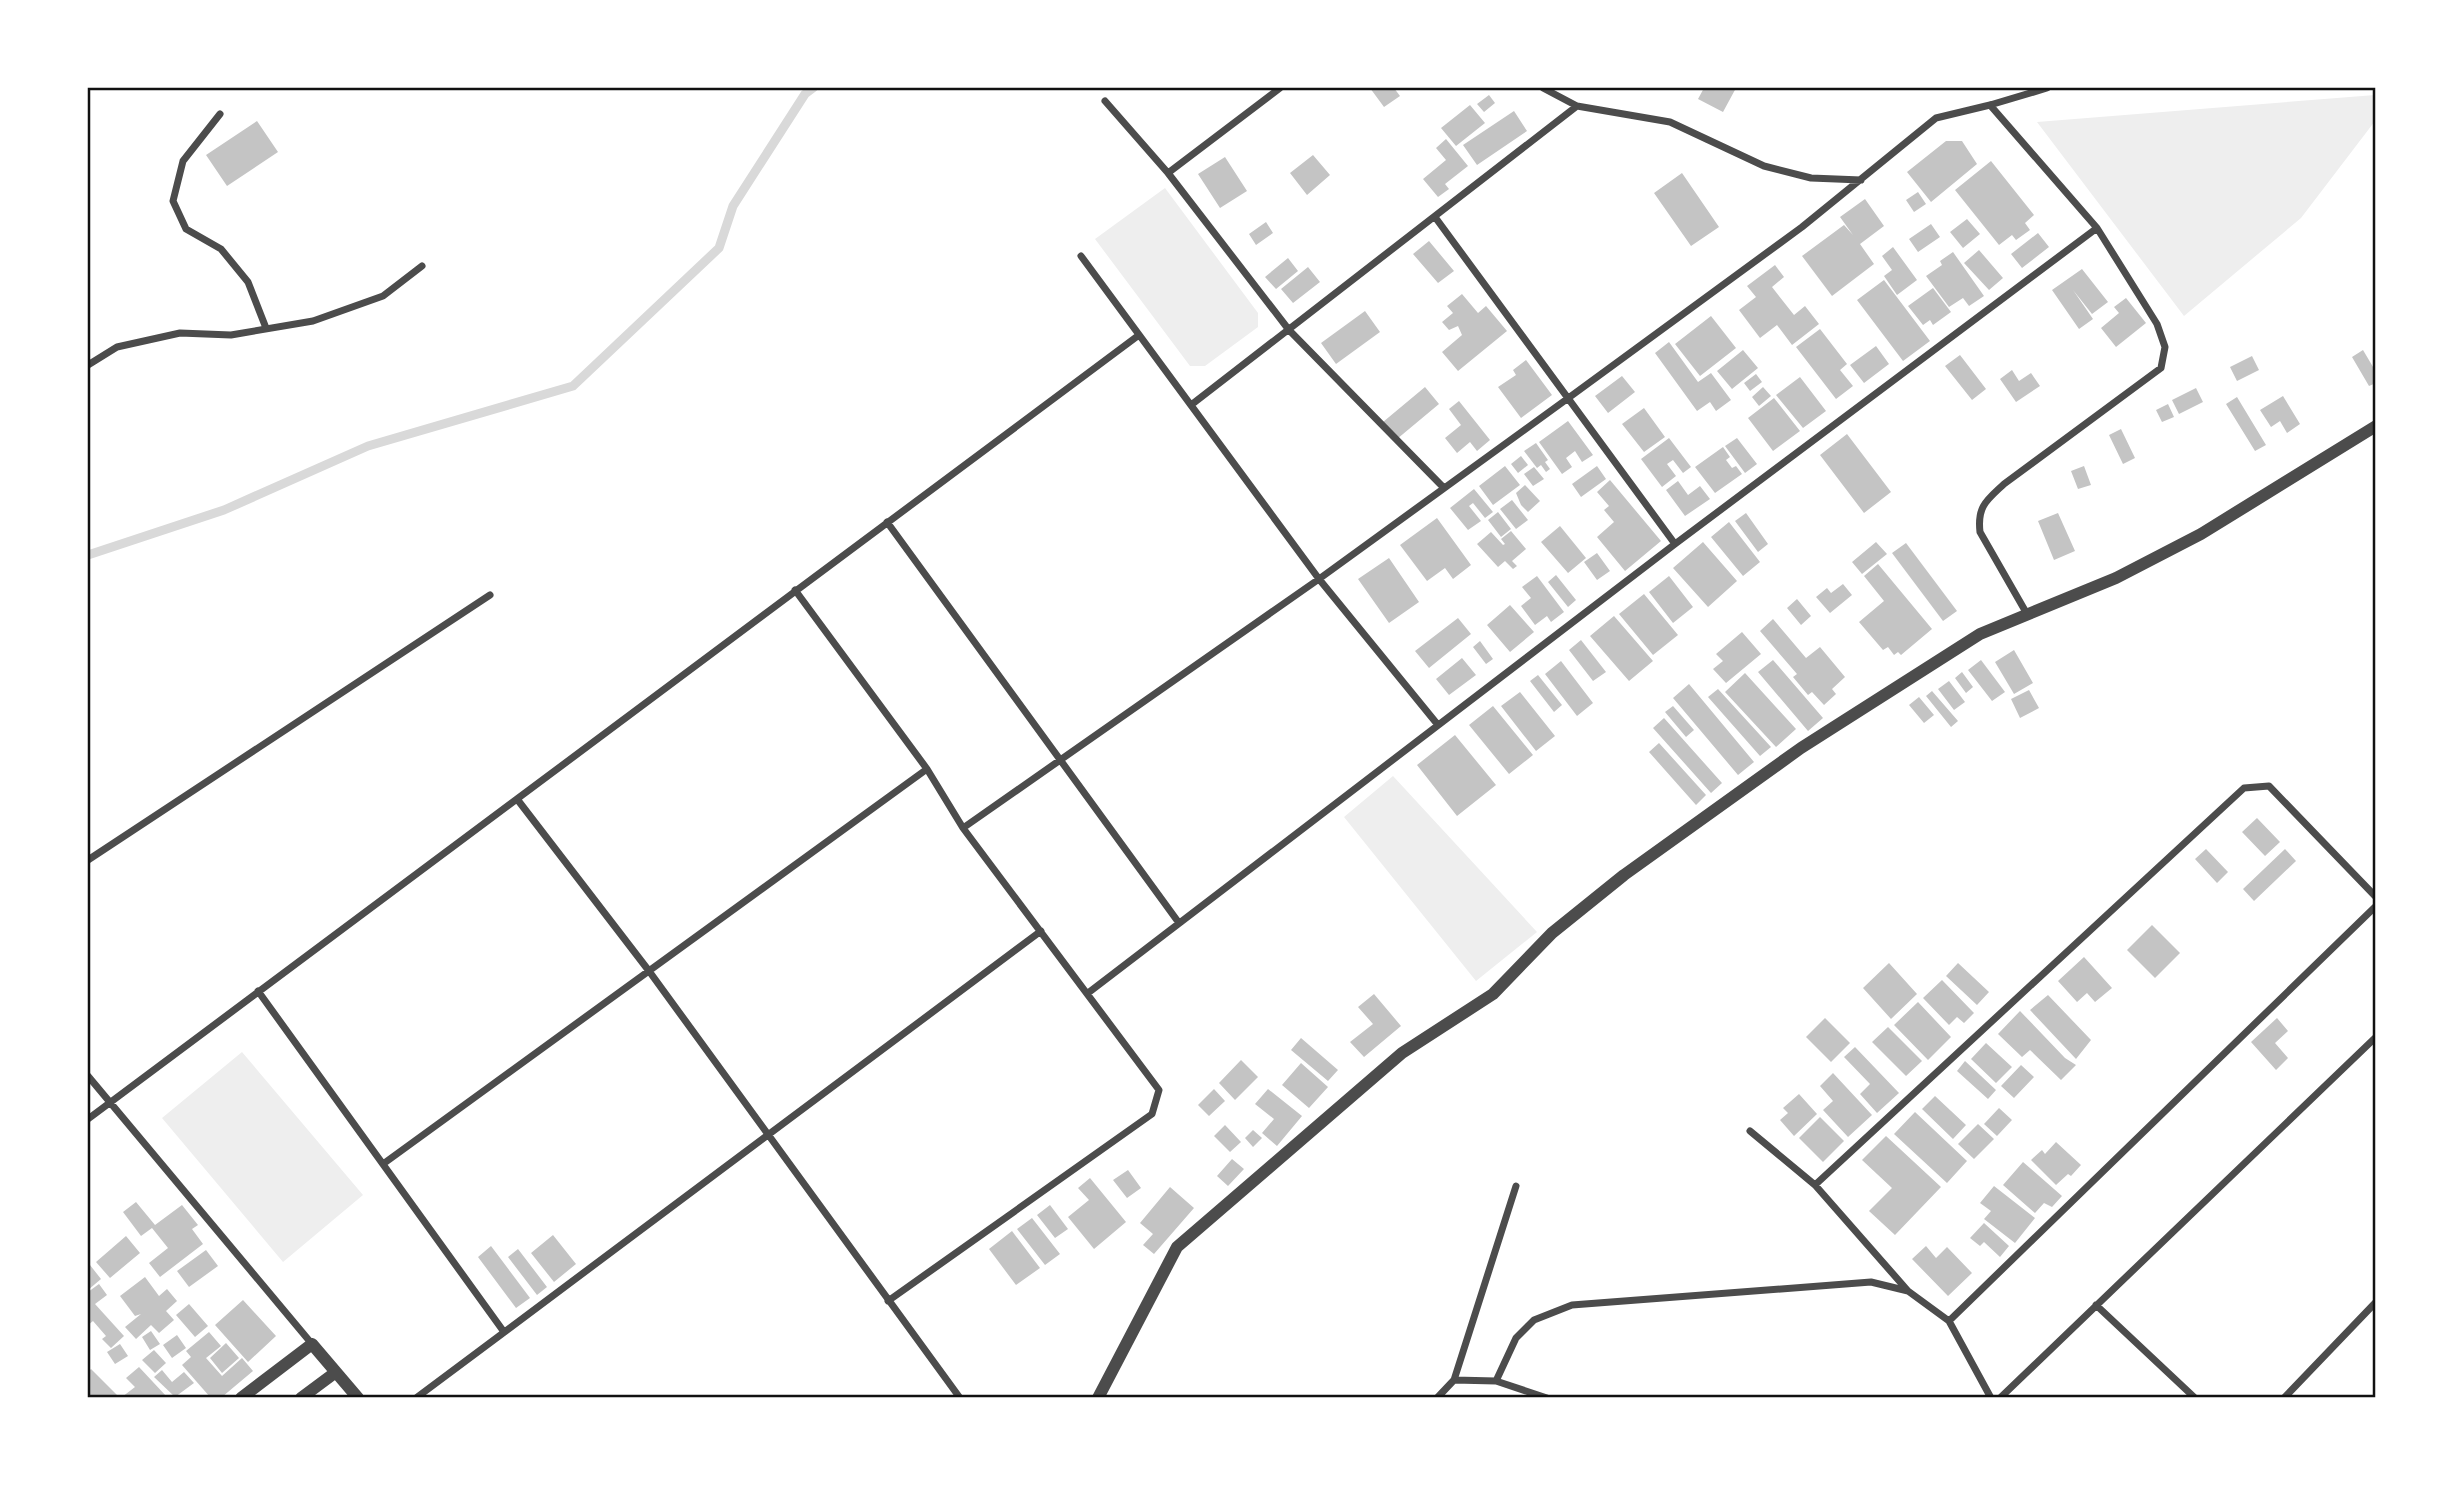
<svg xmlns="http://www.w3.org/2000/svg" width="2463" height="1485" font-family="Karla,sans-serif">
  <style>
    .green { fill: #eee }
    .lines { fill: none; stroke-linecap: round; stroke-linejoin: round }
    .stream { stroke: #d9d9d9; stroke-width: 9 }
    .building { fill: #c4c4c4 }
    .minor { stroke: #4c4c4c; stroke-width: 7 }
    .tertiary { stroke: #4c4c4c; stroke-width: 12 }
    .neatline { fill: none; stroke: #111; stroke-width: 2.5 }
  </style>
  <rect width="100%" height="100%" fill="#fff"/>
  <path class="green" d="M2375 95V121L2301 218 2184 316 2037 122Z
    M1165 188 1258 313V327L1205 366H1190L1095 239Z
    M1393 776 1537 932 1476 981 1344 817Z
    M242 1052 363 1195 283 1262 162 1118Z"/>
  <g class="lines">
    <path class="stream" d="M88 555 224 510 368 446 573 386 719 248 733 206 805 94 813 88"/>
  </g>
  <path class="building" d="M1370 88H1394L1400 96 1384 107Z
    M1704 88H1736L1723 112 1698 99Z
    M1489 95 1495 103 1484 112 1477 104Z
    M1470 105 1485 123 1456 146 1441 128Z
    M1514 111 1527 131 1477 165 1463 145Z
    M257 121 278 152 227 186 206 155Z
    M1446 139 1468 166 1445 184 1449 189 1438 197 1423 179 1446 160 1436 148Z
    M1946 141H1962L1977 164 1931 202 1907 172Z
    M1313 155 1330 175 1307 195 1290 173Z
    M1225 157 1247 191 1220 208 1198 174Z
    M1991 161 2034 215 2025 223 2030 230 2016 240 2012 235 1999 245 1955 190Z
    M1682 173 1719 227 1691 246 1654 193Z
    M1918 192 1926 204 1914 212 1906 200Z
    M1865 199 1884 226 1860 244 1874 264 1832 296 1802 256 1844 225 1853 235 1840 217Z
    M1967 219 1980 234 1963 248 1950 232Z
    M1266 222 1273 233 1256 245 1249 234Z
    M1931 224 1940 237 1918 252 1909 239Z
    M2038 233 2049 247 2022 268 2011 254Z
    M1429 241 1454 271 1438 283 1413 254Z
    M1893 247 1917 280 1897 295 1884 276 1892 270 1882 256Z
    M1979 250 2003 278 1989 290 1964 263Z
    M1953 252 1984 296 1969 306 1963 298 1949 307 1926 276 1942 265 1940 261Z
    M1288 258 1298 271 1276 289 1265 277Z
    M1775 265 1784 277 1772 287 1794 315 1805 306 1819 324 1792 345 1777 325 1760 338 1739 310 1756 297 1747 286Z
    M1308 267 1320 282 1293 303 1281 289Z
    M2082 269 2108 302 2092 314 2073 290 2093 319 2079 329 2052 290Z
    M1884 280 1930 341 1903 361 1857 300Z
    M1933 288 1951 312 1933 325 1930 320 1923 325 1908 306Z
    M1462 294 1478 313 1486 306 1507 331 1458 371 1442 352 1462 335 1458 326 1449 330 1442 322 1453 313 1447 306Z
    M2126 298 2146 323 2116 347 2101 328 2119 313 2114 307Z
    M1365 311 1380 332 1336 364 1321 343Z
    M1711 316 1736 348 1700 376 1675 344Z
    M1820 329 1847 364 1840 370 1853 386 1836 399 1796 347Z
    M1669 342 1698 382 1711 373 1731 400 1716 411 1710 402 1697 411 1655 353Z
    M1876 346 1889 364 1864 383 1850 365Z
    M1743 350 1758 368 1732 389 1717 371Z
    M2363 350 2376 372V383L2369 386 2352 357Z
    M1960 355 1986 389 1972 400 1945 366Z
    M2252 356 2259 370 2237 381 2230 367Z
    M1526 360 1552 395 1521 418 1498 387 1516 375 1513 370Z
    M2012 370 2019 381 2031 373 2040 386 2016 402 2000 379Z
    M1756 374 1762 382 1750 391 1744 383Z
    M1622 376 1635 392 1608 413 1595 396Z
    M1800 377 1826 411 1803 428 1776 395Z
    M1425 387 1439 404 1397 439 1383 422Z
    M1763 387 1771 396 1759 406 1752 397Z
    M2196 388 2203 402 2179 414 2172 400Z
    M2283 396 2300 424 2287 433 2280 421 2271 427 2260 410Z
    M2237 397 2266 445 2255 451 2226 404Z
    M1774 398 1800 431 1773 451 1748 418Z
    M1459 401 1490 440 1477 451 1470 442 1457 453 1445 438 1461 425 1449 409Z
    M2168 404 2174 417 2162 422 2156 410Z
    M1644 408 1665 437 1644 452 1622 424Z
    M1568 421 1593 455 1582 462 1575 451 1566 458 1572 467 1562 474 1539 442Z
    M2121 429 2135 458 2123 464 2109 435Z
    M1847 434 1891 492 1864 513 1820 455Z
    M1669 438 1691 467 1683 473 1673 460 1667 464 1676 476 1662 487 1641 459Z
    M1737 438 1757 464 1745 473 1725 446Z
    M1536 443 1548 460 1545 462 1550 469 1546 472 1541 465 1537 468 1524 451Z
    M1723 447 1730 457 1726 460 1732 468 1736 466 1742 474 1715 493 1695 467Z
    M1521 456 1528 465 1518 473 1511 464Z
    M1505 466 1520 485 1493 505 1479 486Z
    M1597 466 1606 479 1581 497 1572 484Z
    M2084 466 2091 485 2078 489 2071 471Z
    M1534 467 1544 479 1533 486 1524 474Z
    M1610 480 1661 541 1625 571 1597 537 1614 522 1604 510 1609 506 1597 492Z
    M1678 481 1688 495 1700 486 1710 499 1685 516 1666 490Z
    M1525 485 1540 501 1528 512 1521 505 1516 493Z
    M1474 489 1493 512 1485 518 1473 503 1469 506 1481 521 1468 530 1450 508Z
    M1512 500 1528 520 1516 529 1500 509Z
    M1498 512 1511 529 1501 537 1488 520Z
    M1746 513 1768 544 1758 552 1735 521Z
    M2058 513 2075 551 2054 560 2038 521Z
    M1437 518 1471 565 1453 579 1445 568 1427 581 1400 545Z
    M1729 522 1760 562 1743 576 1711 537Z
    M1560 526 1586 558 1568 573 1541 542Z
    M1511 531 1526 549 1512 561 1517 566 1513 569 1505 561 1498 567 1477 544 1491 532 1503 545 1505 544 1501 539Z
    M1703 542 1737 581 1708 607 1673 568Z
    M1876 542 1887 554 1862 574 1852 562Z
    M1906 543 1957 611 1943 621 1892 553Z
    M1597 553 1610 571 1597 580 1584 562Z
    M1389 558 1419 602 1389 623 1358 579Z
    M1878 564 1932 629 1901 655 1898 652 1894 655 1888 647 1883 650 1859 622 1884 601 1864 576Z
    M1556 575 1576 600 1568 607 1548 582Z
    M1537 576 1564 612 1551 622 1547 616 1535 625 1521 606 1531 598 1522 587Z
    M1669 576 1693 607 1673 623 1649 592Z
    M1843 584 1852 595 1830 613 1816 597 1827 588 1831 593Z
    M1644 594 1678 635 1653 655 1619 614Z
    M1797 599 1811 616 1801 625 1787 608Z
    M1510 605 1534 632 1510 652 1487 625Z
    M1614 616 1653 661 1629 681 1590 636Z
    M1458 618 1471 634 1429 668 1415 651Z
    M1773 619 1806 658 1820 647 1845 677 1832 689 1836 694 1824 705 1812 692 1808 695 1793 677 1797 674 1760 631Z
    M1742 632 1761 654 1726 683 1713 669 1723 661 1716 654Z
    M1581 640 1606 672 1593 681 1569 650Z
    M1480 641 1493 659 1486 664 1473 647Z
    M2014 650 2033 683 2014 694 1995 662Z
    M1462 658 1476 675 1449 695 1436 679Z
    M1773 660 1823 718 1808 731 1758 672Z
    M1981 660 2005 692 1992 701 1968 670Z
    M1561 661 1593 703 1577 716 1545 674Z
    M1962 672 1973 687 1966 693 1955 678Z
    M1745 673 1796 729 1776 747 1725 692Z
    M1538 675 1562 705 1554 712 1530 681Z
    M1949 681 1965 702 1954 710 1938 689Z
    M1689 684 1754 762 1738 775 1673 698Z
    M1718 689 1771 747 1760 756 1708 697Z
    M2029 690 2039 708 2020 718 2011 699Z
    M1932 691 1958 721 1951 727 1926 696Z
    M1520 692 1555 736 1536 751 1501 706Z
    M1919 697 1934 715 1924 723 1909 705Z
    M1493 706 1533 755 1509 774 1469 725Z
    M1673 706 1694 730 1686 737 1665 712Z
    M1664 718 1722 783 1711 793 1653 728Z
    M1455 735 1496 785 1457 816 1417 765Z
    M1659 743 1706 795 1696 805 1649 752Z
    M2257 818 2280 842 2265 856 2242 832Z
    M2206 849 2228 872 2217 883 2195 859Z
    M2285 849 2296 861 2254 901 2243 889Z
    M2152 925 2180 953 2155 978 2127 950Z
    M2084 957 2112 988 2095 1002 2087 993 2077 1002 2058 981Z
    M1889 963 1917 994 1891 1019 1863 988Z
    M1958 963 1989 992 1977 1005 1946 976Z
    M1942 980 1974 1013 1964 1023 1957 1017 1949 1025 1923 998Z
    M1374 994 1401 1026 1364 1057 1350 1042 1373 1024 1358 1007Z
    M2048 995 2091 1040 2076 1059 2030 1010Z
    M1918 1002 1951 1037 1928 1060 1894 1025Z
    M2020 1011 2065 1058 2076 1065 2061 1080 2030 1050 2022 1057 1998 1034Z
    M1825 1018 1850 1043 1831 1062 1806 1037Z
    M2277 1018 2288 1031 2275 1043 2288 1058 2276 1070 2251 1042Z
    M1888 1027 1922 1061 1906 1076 1872 1042Z
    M1301 1038 1338 1070 1328 1081 1291 1050Z
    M1986 1043 2012 1067 1996 1083 1971 1059Z
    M1855 1047 1899 1093 1877 1113 1860 1094 1870 1084 1844 1057Z
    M1241 1060 1258 1077 1235 1100 1219 1083Z
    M1965 1061 1996 1090 1988 1099 1957 1071Z
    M1301 1063 1328 1087 1309 1108 1282 1085Z
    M2021 1065 2034 1077 2014 1098 2001 1086Z
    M1833 1073 1872 1115 1848 1137 1823 1110 1833 1101 1820 1086Z
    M1214 1089 1225 1101 1209 1116 1198 1105Z
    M1268 1089 1302 1116 1277 1146 1262 1133 1274 1119 1255 1104Z
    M1799 1094 1817 1114 1794 1136 1780 1120 1788 1113 1783 1108Z
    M1935 1096 1966 1125 1953 1139 1922 1109Z
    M1999 1108 2012 1120 1997 1136 1984 1124Z
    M1915 1112 1967 1161 1947 1183 1894 1134Z
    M1820 1117 1844 1141 1823 1162 1799 1138Z
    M1978 1124 1994 1139 1974 1159 1958 1144Z
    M1225 1125 1241 1142 1230 1152 1214 1136Z
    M1253 1130 1262 1138 1253 1147 1245 1138Z
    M1886 1136 1941 1187 1895 1235 1869 1211 1892 1188 1862 1160Z
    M2056 1142 2081 1165 2071 1176 2068 1174 2056 1185 2031 1160 2042 1150 2045 1154Z
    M1232 1159 1244 1169 1228 1186 1217 1176Z
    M2023 1162 2062 1196 2052 1207 2044 1203 2035 1213 2003 1185Z
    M1128 1170 1141 1188 1127 1198 1113 1180Z
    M1090 1178 1126 1222 1094 1249 1068 1217 1089 1200 1078 1188Z
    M1994 1186 2035 1218 2015 1243 1984 1219 1991 1211 1980 1203Z
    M1170 1187 1194 1208 1154 1254 1143 1245 1153 1234 1140 1223Z
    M136 1202 155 1225 182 1205 198 1225 192 1229 203 1244 160 1277 149 1263 168 1248 152 1228 141 1236 123 1212Z
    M1050 1205 1068 1229 1055 1238 1037 1215Z
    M1032 1218 1060 1254 1045 1265 1017 1229Z
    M1984 1223 2009 1246 2000 1257 1984 1242 1980 1246 1970 1238Z
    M1012 1231 1040 1268 1016 1285 989 1249Z
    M553 1235 576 1264 554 1282 531 1253Z
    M126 1236 140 1253 110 1278 96 1262Z
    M491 1246 530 1298 516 1308 478 1257Z
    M1926 1246 1936 1258 1947 1247 1972 1273 1948 1296 1912 1259Z
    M518 1249 547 1287 537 1295 508 1257Z
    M206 1250 218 1266 189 1287 177 1271Z
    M90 1265 101 1279 88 1290V1267Z
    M145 1277 159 1296 167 1289 177 1301 166 1311 174 1320 159 1333 151 1325 136 1339 125 1327 141 1314 135 1316 120 1296Z
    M99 1284 107 1295 95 1304 124 1336 111 1348 102 1339 106 1336 93 1321 88 1325V1292Z
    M243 1300 276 1336 248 1362 215 1325Z
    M189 1304 208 1326 195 1337 176 1315Z
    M151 1331 160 1344 150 1350 142 1337Z
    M209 1332 221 1346 206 1358 222 1376 242 1358 253 1371 222 1397H210L182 1365 191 1357 186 1351Z
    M177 1335 186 1348 172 1358 163 1345Z
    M226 1343 239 1358 222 1373 210 1358Z
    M120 1344 128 1356 115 1364 107 1352Z
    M154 1350 166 1363 155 1373 142 1360Z
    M139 1367 167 1397H122L135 1387 126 1378Z
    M91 1369 119 1397 88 1396V1372Z
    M162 1370 172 1382 184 1372 194 1383 175 1397 154 1377Z"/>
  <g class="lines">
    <path class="minor" d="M1543 88 1577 106 1670 122 1764 166 1811 178 1861 180
      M1105 101 1168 173 1289 330 1443 487
      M1990 105 2097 228 2157 324 2165 347 2161 368 2004 484C1987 500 1977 506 1980 532L2027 614
      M220 114 183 161 173 201 186 229 221 249 248 282 266 328
      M1168 173 1280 88
      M1435 217 1675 544
      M1081 256 1319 579 1438 725
      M88 365 117 347 180 333 231 335 313 321 383 296 422 266
      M1191 405 1577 106
      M887 522 1179 923
      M795 590 927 769 963 828 1159 1090 1152 1114 888 1301
      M517 799 649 971 960 1398
      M963 828 1319 579 1567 399 1802 227 1936 118 1990 105 2047 88
      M88 860 490 595
      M258 991 504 1332
      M1088 993 1675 544 2097 228
      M88 1076 312 1344
      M88 1119 1139 335
      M1750 1131 1815 1185 1908 1291
      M383 1164 927 769
      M1815 1185 2244 788 2269 786 2376 897
      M2096 1305 2195 1398
      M1949 1321 2376 906
      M1454 1380 1496 1381 1547 1398
      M1496 1381 1516 1338 1534 1320 1572 1305 1871 1282 1908 1291 1949 1321 1991 1398
      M416 1398 1041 931
      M1437 1398 1454 1380 1516 1186
      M2000 1398 2376 1037
      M2284 1398 2376 1302"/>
    <path class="tertiary" d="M241 1398 312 1344 358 1398
      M301 1398 336 1372
      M1098 1398 1177 1247 1402 1053 1493 994 1552 933 1624 875 1801 748 1980 634 2116 578 2201 534 2376 426"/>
  </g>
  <rect width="2463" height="1485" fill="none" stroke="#ffffff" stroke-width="178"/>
  <rect x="89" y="89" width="2285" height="1307" class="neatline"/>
</svg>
